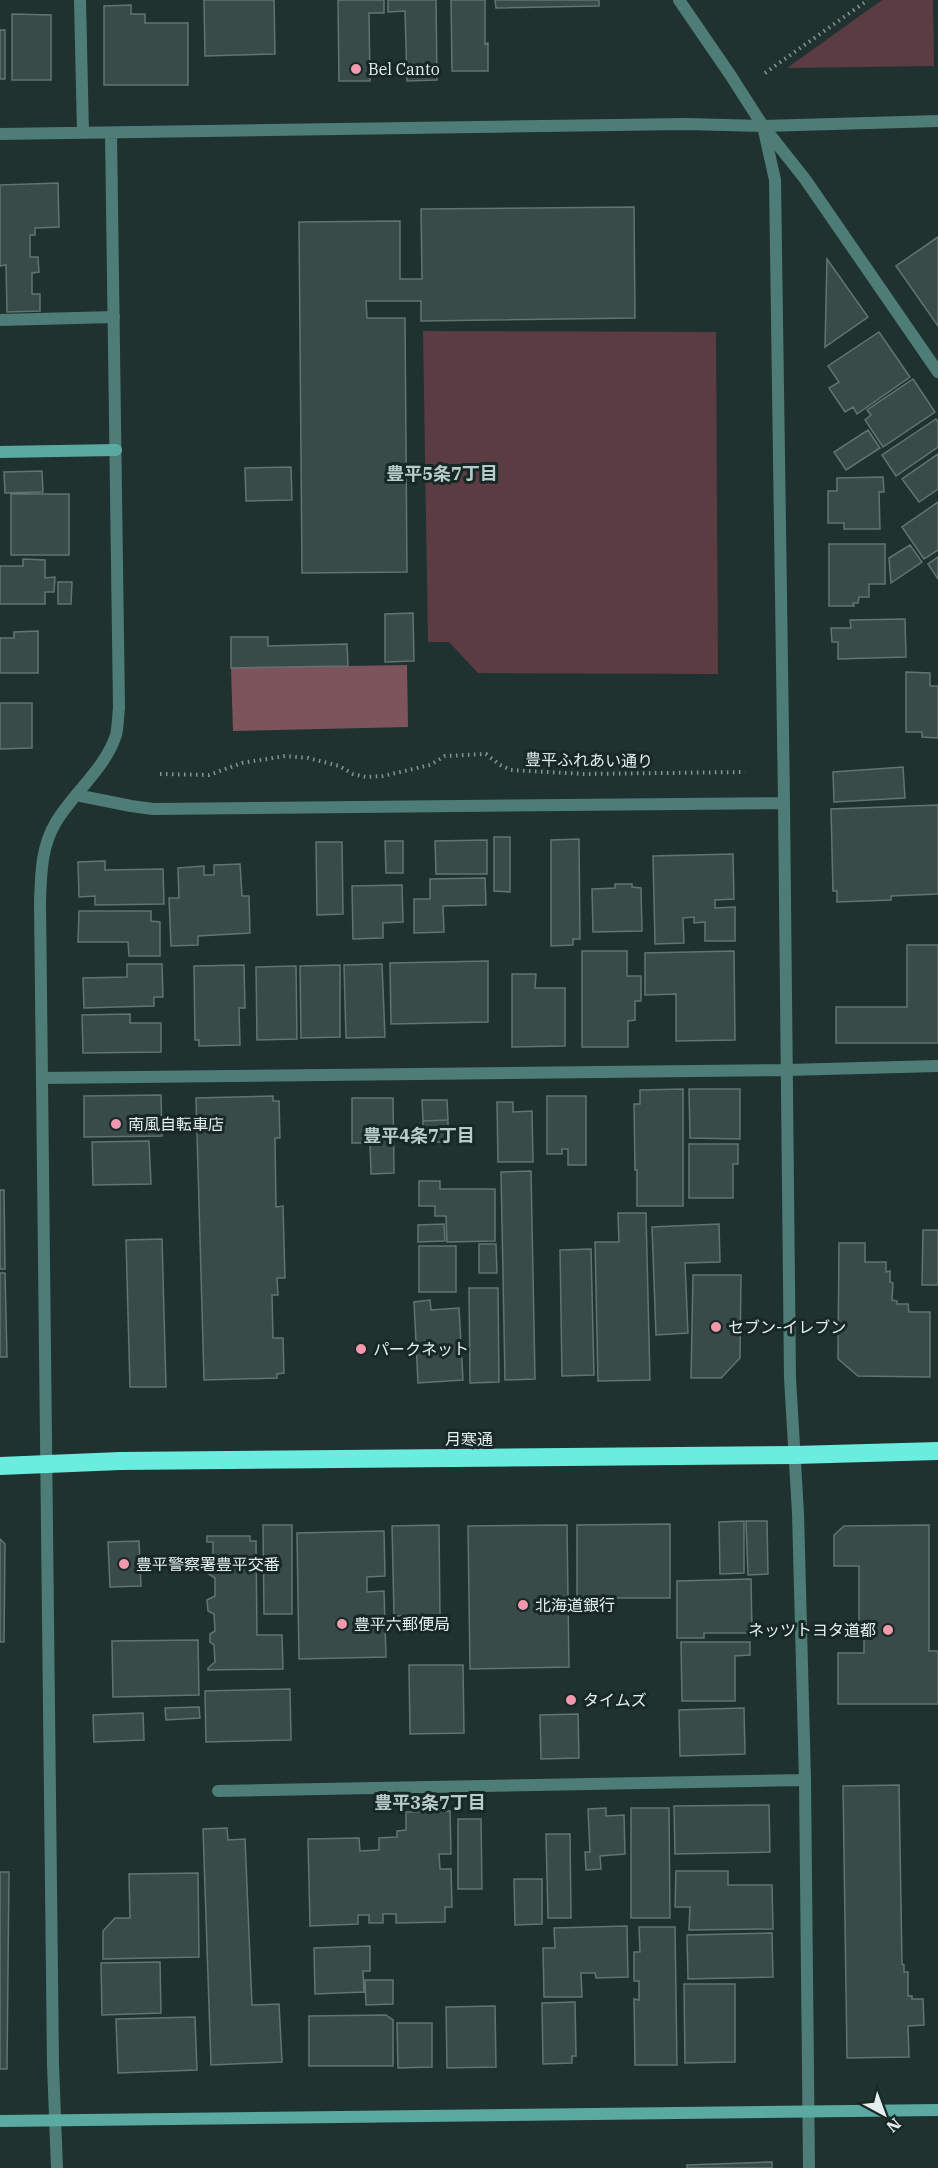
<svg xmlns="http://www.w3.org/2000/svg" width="938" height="2168" font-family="'IBM Plex Serif','Noto Sans JP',serif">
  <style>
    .green { fill: #5b3c42 }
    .water { fill: #7e545c }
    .building { fill: #394b48; stroke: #617472; stroke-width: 1.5 }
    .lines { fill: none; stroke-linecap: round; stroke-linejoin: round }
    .path { stroke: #869492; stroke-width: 4; stroke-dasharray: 1.5 4.5; stroke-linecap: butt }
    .lane { stroke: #4e7d77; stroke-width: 12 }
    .street { stroke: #4e7d77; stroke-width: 12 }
    .secondary { stroke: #5baaa1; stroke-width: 12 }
    .highway { stroke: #6aecde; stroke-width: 18 }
    .poi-dot { fill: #f29aad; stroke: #172825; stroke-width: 2 }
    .labels { text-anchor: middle; stroke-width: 6; stroke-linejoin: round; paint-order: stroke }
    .poi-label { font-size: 16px; fill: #e4efed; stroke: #172825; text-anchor: start }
    .street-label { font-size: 16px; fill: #e4efed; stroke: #172825 }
    .neighbourhood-label { font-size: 18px; font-weight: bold; fill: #b8cdca; stroke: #172825 }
  </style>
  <rect width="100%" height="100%" fill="#20322f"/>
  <path class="green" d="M882 0H933L934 66 787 68Z
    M423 331 716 332 718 674 478 673 449 642H428Z"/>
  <path class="water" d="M407 665 408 727 233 731 231 668Z"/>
  <path class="building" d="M204 0H274L275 54 205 56Z
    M338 0H384V13H369L370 81H339Z
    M388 0H436L437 80 407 81 405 11 388 12Z
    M451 0H485V44L488 43V71H452Z
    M495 0H599V6L496 8Z
    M131 5V14H145V23H188V85H104V6Z
    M12 14 51 15V80H12Z
    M0 30H5V79H0Z
    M58 183 59 227 35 228V235H30V257H38L39 272 32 273V294H40V311L7 312 6 265 0 266V185Z
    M634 207 635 318 421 321V301H366L367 318H405L407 572 302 573 299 222 400 221V279H422L421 209Z
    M938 237V326L896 266Z
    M827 259 868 317 825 347Z
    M879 332 910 377 857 414 853 407 845 412 829 388 839 382 828 366Z
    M913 379 935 412 883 447 865 420 871 415 867 410Z
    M936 419 938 422V447L896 476 882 455Z
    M868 430 880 448 846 470 834 452Z
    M938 454V489L919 502 902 479Z
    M291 467 292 500 246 501 245 468Z
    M42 471 43 492 5 493 4 472Z
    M883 477 884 492H879L880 529H844V523H828V491H837V478Z
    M11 494H69V555H11Z
    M938 502V550L924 559 902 527Z
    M829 544H885V584H869V597H859L858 603H853L854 606H829Z
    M910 545 922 562 891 583 889 558Z
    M938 557V579L928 564Z
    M23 559 45 560V578L55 577 54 592H45V604H0V566H23Z
    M58 582H72L71 604H58Z
    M413 613 414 661 385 662V614Z
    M905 619 906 657 838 659V642H832L831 628H851L850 620Z
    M38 631V673H0V638H14V632Z
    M231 637H268V646L347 644 348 666 231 668Z
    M906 672 930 673V686H938V738L922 737V732H906Z
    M0 703H32V748L0 749Z
    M903 767 905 798 834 802 833 772Z
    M938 805V894L891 896V900L837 902V891H833L831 809Z
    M494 837H510V892L494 891Z
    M579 839 580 939H573V945L551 946V840Z
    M487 840V874H436L435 841Z
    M385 841H403V873H386Z
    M316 842H342L343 914 317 915Z
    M733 854 734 899 715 900V908L735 907V941H705V922L694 923V917L683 918 684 943 655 944 653 856Z
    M105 861V870L163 869 164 904 95 905V896L79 897 78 862Z
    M240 864 242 896H249L250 933 198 936V945L171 946 169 898H179L178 868 204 866V875H214V865Z
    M485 878 486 905 443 906 444 932 414 933V899H430V879Z
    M615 884H632V887L641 888 642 931 593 932 592 889 615 888Z
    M402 885 403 922 383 923V938L353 939 352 886Z
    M79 911H151V921L160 922V956H129L128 942H78Z
    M907 945H938V1043H836V1007H907Z
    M582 951H627V976H641V1001H635V1020L628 1021V1047H582Z
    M734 951 735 1040 676 1041V994L645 995V953Z
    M488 961V1022L391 1024 390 963Z
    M127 964H162L163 997H154V1006L84 1008 83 978 127 977Z
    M382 964 385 1037 346 1038 344 965Z
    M244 965 245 1008H239L240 1045 199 1046V1040H195L194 966Z
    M340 965V1037L301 1038 300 966Z
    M296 966 297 1039 257 1040 256 967Z
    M512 974H536L535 988H565V1046L512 1047Z
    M130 1014V1023H161V1052L83 1053 82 1015Z
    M683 1089V1206H637V1170H635L634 1104H640V1090Z
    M689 1089H740V1139L690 1138Z
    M161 1095 162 1136 84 1137V1096Z
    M273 1096V1101H279L280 1138H275L276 1207 283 1206 285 1278H277L278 1295H272L273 1338H283L284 1373 277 1374V1378L204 1380 196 1098Z
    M547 1096H586V1165H568V1149H562V1154H547Z
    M352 1098H393L394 1173 371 1174 370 1143H352Z
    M422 1100H447L448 1120 423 1121Z
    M497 1102H513V1112L532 1111 533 1162H498Z
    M448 1120V1142H423V1121Z
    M149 1141 151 1184 93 1185 92 1142Z
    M689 1144H738V1164H733V1198H689Z
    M531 1171 535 1379 505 1380 501 1172Z
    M419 1181H440V1189H495V1241L447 1242 446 1216H435V1206H419Z
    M0 1190H4L5 1269H0Z
    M618 1213H646L650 1380 598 1381 595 1242H619Z
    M444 1224 445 1241 418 1242V1225Z
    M719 1224 720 1262 685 1263 688 1333 656 1335 652 1227Z
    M923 1230H938V1285H922Z
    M162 1239 166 1387H130L126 1240Z
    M839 1243H865V1262H886V1272L890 1271V1282L893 1283 892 1300 897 1301V1304H908L909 1312H930V1377L858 1376 838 1359Z
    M479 1244H496L497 1273H479Z
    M419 1246H456V1292H419Z
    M591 1249 594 1375 562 1376 560 1250Z
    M0 1273H5L7 1357H0Z
    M693 1275H741L740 1358 721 1378H691Z
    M469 1288H498L499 1382 470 1383Z
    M430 1300 431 1310 459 1308 463 1380 418 1383 414 1302Z
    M744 1521V1573L720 1574 719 1522Z
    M746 1521H767L768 1574 748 1575Z
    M670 1524V1598H577V1525Z
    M263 1525H292V1614H264Z
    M439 1525 440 1615 394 1616 392 1526Z
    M567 1525 569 1667 470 1669 468 1526Z
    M929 1525V1651H938V1704H838V1653H864V1624H859V1566H834V1535L844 1526Z
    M384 1531 385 1576 367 1577V1592L384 1591 386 1657 299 1659 297 1533Z
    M207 1536H250V1541H256L257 1635H282L283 1669 208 1670V1668L215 1662 214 1645 210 1642V1634L215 1631 214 1614 208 1611 207 1600 215 1596V1578L207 1573V1566L213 1561V1542H207Z
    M0 1539 5 1544 4 1642H0Z
    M139 1541 141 1586 110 1587 108 1542Z
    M751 1579 752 1633H704V1638H677V1581Z
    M198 1640 199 1695 113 1697 112 1641Z
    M681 1642H750V1655L735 1656V1701H682Z
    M409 1665H463L464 1733 410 1734Z
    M290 1689 291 1740 206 1742 205 1691Z
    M199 1707 200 1718 166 1720 165 1708Z
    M744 1708 745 1754 680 1756 679 1710Z
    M143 1713 144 1740 94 1742 93 1715Z
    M578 1714 579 1758 541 1759 540 1715Z
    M899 1785 902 1964 904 1965V1972H908V1996H912V1999H923L924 2025 908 2026 909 2057 847 2058 843 1786Z
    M769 1805 770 1852 675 1854 674 1806Z
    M606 1808V1816L624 1815 625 1854 600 1856 601 1869 586 1870 585 1852H590L588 1809Z
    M631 1808H669L670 1918H631Z
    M450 1811 451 1854H439L440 1869H451L452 1907H445V1922L396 1923V1914H383V1923H369V1915H358V1924L310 1926 308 1839 359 1838 360 1851 379 1850V1838L397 1837V1831L406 1830V1812Z
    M458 1819H481L482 1889H458Z
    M227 1828 228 1840 245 1839 252 2005 279 2004 282 2062 211 2065 203 1829Z
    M546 1834H570L571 1918H548Z
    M676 1871H728V1885H772L773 1929 689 1930 690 1907H675Z
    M0 1872H9L7 2069H0Z
    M198 1873 199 1957 103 1959V1931L115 1918H130L129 1874Z
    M514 1879H542V1924L515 1925Z
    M627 1926 628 1977 596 1978 595 1973H581L582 1997H544L543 1948H555L554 1928Z
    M639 1927H675L677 2065H635L634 1999 639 2000V1981H634V1952H640Z
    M772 1933 773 1977 688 1979 687 1935Z
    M370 1946V1971H363L364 1992 315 1994 314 1948Z
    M160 1962 161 2013 102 2015 101 1963Z
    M365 1980H393V2004L366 2005Z
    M684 1984H735V2062L685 2063Z
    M575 2002 576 2056H572V2063L543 2064 542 2003Z
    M495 2006 496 2067 447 2068 446 2007Z
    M386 2015 393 2020V2066H309V2016Z
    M195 2017 197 2070 118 2073 116 2019Z
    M397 2023H432V2067L398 2068Z
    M772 2162V2168H687V2165Z"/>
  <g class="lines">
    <path class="path" d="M765 73 868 0
      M160 774 209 775 242 763 285 756 308 758 339 766 353 774 366 777 383 776 430 765 445 756 486 754 500 765 511 770 584 774 745 772"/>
    <path class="lane" d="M0 320 114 317"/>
    <path class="street" d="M80 0 83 133
      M679 0 731 76 763 126 805 179 938 372
      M763 126 775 180 784 803 790 1378 798 1513 805 1780 809 2168
      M0 134 686 124 763 126 938 121
      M76 795 131 806 153 809 784 803
      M43 1078 787 1070 938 1066
      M218 1791 805 1780
      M57 2168 53 2065 40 902C41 874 41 847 56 822 74 792 105 769 116 735 118 727 118 716 119 708L111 133"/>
    <path class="secondary" d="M0 452 116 450
      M0 2121 938 2110"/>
    <path class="highway" d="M0 1466 120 1461 795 1455 938 1451"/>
  </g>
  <g class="poi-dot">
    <circle cx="356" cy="69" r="6"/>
    <circle cx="116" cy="1124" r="6"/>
    <circle cx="716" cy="1327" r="6"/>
    <circle cx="361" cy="1349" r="6"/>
    <circle cx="124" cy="1564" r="6"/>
    <circle cx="523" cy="1605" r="6"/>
    <circle cx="342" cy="1624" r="6"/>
    <circle cx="888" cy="1630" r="6"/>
    <circle cx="571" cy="1700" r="6"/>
  </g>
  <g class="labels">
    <g class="poi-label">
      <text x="368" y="75">Bel Canto</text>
      <text x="128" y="1130">南風自転車店</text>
      <text x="728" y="1333">セブン-イレブン</text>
      <text x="373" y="1355">パークネット</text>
      <text x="136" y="1570">豊平警察署豊平交番</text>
      <text x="535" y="1611">北海道銀行</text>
      <text x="354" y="1630">豊平六郵便局</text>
      <text x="876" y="1636" text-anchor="end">ネッツトヨタ道都</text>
      <text x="583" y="1706">タイムズ</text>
    </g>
    <g class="street-label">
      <text transform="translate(589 760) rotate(1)" y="6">豊平ふれあい通り</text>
      <text x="469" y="1445">月寒通</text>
    </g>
    <g class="neighbourhood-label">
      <text x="442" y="480">豊平5条7丁目</text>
      <text x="419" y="1142">豊平4条7丁目</text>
      <text x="430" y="1809">豊平3条7丁目</text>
    </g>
  </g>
  <g transform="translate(884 2114) rotate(139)" stroke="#172825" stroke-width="4.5" paint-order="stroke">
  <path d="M0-4.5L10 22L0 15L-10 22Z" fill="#e4efed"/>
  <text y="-9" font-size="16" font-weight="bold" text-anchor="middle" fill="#e4efed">N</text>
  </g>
</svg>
